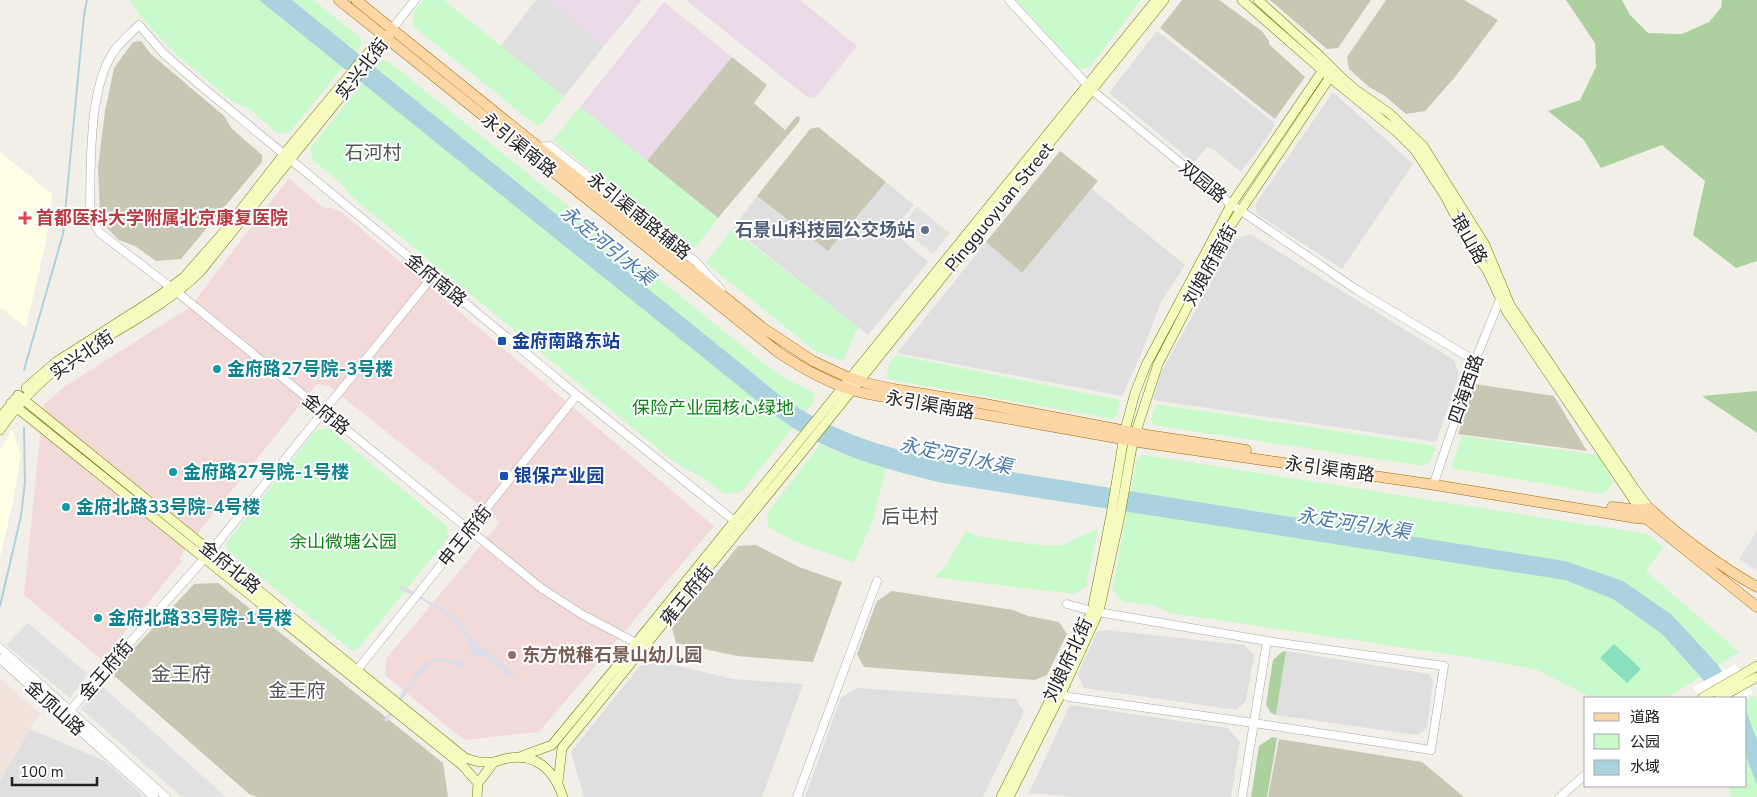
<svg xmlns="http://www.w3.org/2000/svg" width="1757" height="797" font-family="'Nunito Sans','Noto Sans SC',sans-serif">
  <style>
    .residential { fill: #e0dfdf }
    .commercial { fill: #f2dad9 }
    .industrial { fill: #ebdbe8 }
    .education { fill: #ffffe5 }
    .military { fill: #f3e3dd }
    .construction { fill: #c7c7b4 }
    .forest { fill: #add19e }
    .park { fill: #c8facc }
    .pitch { fill: #88e0be }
    .parking { fill: #e2e2e2 }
    .plaza { fill: #dddde8 }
    .water { fill: #aad3df }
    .pier { fill: #fff }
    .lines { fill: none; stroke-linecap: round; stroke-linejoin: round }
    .stream { stroke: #aad3df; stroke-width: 2 }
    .tertiary-casing { stroke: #a9a9a9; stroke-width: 9 }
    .secondary-casing { stroke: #707d05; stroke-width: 10 }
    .primary-casing { stroke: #a06b00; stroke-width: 11 }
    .tertiary { stroke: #fff; stroke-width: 8 }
    .secondary { stroke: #f7fabf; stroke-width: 9 }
    .primary { stroke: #fcd6a4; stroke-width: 10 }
    .health-dot { fill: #e0444e; stroke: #fff; stroke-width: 2 }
    .service-dot { fill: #5c6f8a; stroke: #fff; stroke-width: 2 }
    .transit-dot { fill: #1a4fb4; stroke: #fff; stroke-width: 2 }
    .culture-dot { fill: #0f9aa8; stroke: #fff; stroke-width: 2 }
    .education-dot { fill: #8d6e63; stroke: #fff; stroke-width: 2 }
    .labels { text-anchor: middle; stroke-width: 4; stroke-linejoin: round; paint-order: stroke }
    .street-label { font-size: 18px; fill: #222; stroke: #fff }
    .health-label { font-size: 18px; font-weight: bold; fill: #be3a42; stroke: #fff; text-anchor: start }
    .service-label { font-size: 18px; font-weight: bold; fill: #4e5e75; stroke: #fff; text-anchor: end }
    .transit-label { font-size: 18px; font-weight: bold; fill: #164399; stroke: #fff; text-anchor: start }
    .culture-label { font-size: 18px; font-weight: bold; fill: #0d838f; stroke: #fff; text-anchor: start }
    .park-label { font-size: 18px; fill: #0c8416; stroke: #fff }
    .education-label { font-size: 18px; font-weight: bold; fill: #785e54; stroke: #fff; text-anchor: start }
    .neighbourhood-label { font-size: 19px; fill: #555; stroke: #fff }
    .water-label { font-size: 19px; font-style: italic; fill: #4a7aab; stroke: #fff }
    .quarter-label { font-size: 20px; fill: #555; stroke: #fff }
  </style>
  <rect width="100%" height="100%" fill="#f2efe9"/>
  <path class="residential" d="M536 0H549L604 46 564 97 501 46Z
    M1157 31 1275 123 1271 132 1241 172 1213 149 1207 147 1194 163 1109 93Z
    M1333 92 1413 164 1342 269 1257 214 1255 205Z
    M886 182 914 205 892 231 928 262 868 335 733 228 757 196 828 251Z
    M1092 189 1185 265 1161 302 1139 359 1122 396 897 353 986 242 1022 273Z
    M1250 234 1454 360 1459 375 1436 442 1153 400 1159 376 1235 239Z
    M1106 630 1244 645 1254 655 1246 701 1236 710 1084 688 1078 674 1097 632Z
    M1286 651 1429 674 1433 682 1427 728 1417 735 1276 715Z
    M661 662 733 679 803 684 762 797H584L571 752 640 666Z
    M857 688 1016 699 1024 712 983 797H805L841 698Z
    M1070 705 1228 728 1240 742 1231 797H1076L1029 793Z
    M30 729 105 761 144 797H0V780L2 776Z"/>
  <path class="commercial" d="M289 178 318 203 325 208H332L341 212 714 526 539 732 464 740 385 675 386 659 500 522 329 386 317 384 211 516 179 558 182 561 102 660 24 595 43 406 64 387 190 307Z"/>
  <path class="industrial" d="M549 0H642L604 46Z
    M686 0H800L857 46 815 98 807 97Z
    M664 2 732 57 647 161 580 107Z"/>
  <path class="education" d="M0 152 52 194 46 242 26 327 0 308Z
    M12 429 21 455 13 502 0 558V450Z"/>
  <path class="military" d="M0 678 40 714 30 729 0 781Z"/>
  <path class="construction" d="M1182 0H1219L1262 31 1269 41V44L1305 77 1275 119 1160 28Z
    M1270 0H1371L1338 48 1327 49Z
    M1386 0H1464L1498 20 1455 77 1425 111 1406 114 1385 96 1369 87 1349 69 1347 57Z
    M141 41 151 54 224 116 232 129 262 155V162L181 259 156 261 135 246 119 240 105 226 100 214 98 167 105 111 114 68 133 42Z
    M732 57 767 85 754 103 785 130 797 116 800 117 799 122 718 218 647 161Z
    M818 127 886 182 828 251 757 196 810 129Z
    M1060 151 1098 181 1022 273 986 242Z
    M1475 384 1554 396 1587 451 1458 434Z
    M756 545 799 567 842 582 813 662 737 656 676 643 672 628 738 546Z
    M218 583 443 763 448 797H257L249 794 111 673 194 584Z
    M892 591 1013 610 1028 616 1059 622 1067 634 1047 675 1035 680 864 667 857 654 877 601Z
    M1279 739 1422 762 1464 797H1268Z"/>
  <path class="forest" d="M1566 0H1622L1630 15 1648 33 1682 34 1709 22 1721 8 1722 0H1757V261L1736 268 1693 235 1705 181 1662 145 1601 168 1583 139 1548 111 1580 100 1596 67 1595 43Z
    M1757 391V433L1702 396Z
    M1286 651 1276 715 1271 713 1266 705 1273 660 1282 652Z
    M1272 737 1277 738 1267 797H1251L1259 746Z"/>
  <path class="park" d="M129 0H313L361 38V45L289 133H277L250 109 233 102 178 56 147 24Z
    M423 0H444L564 97 538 127 413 26V13Z
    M1016 0H1141L1090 67 1079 69Z
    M382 60 389 62 761 361 786 379 813 392 815 400 741 492 724 494 702 477 686 469 673 461 351 196 341 183 313 160 310 148Z
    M580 107 718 218 696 247 689 250 553 140Z
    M732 229 858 327 843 361 814 350 706 263Z
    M896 355 1120 400 1117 415 1113 419 887 379 888 365Z
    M1156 404 1436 446 1430 462 1424 466 1153 425 1151 419Z
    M329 429 447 526 448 538 357 650H351L227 550 226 543 316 430Z
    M1462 436 1598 455 1614 483 1603 494 1451 468Z
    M821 444 832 450 886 469 872 522 854 563 794 541 768 527 767 513Z
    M1144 455 1647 534 1663 547 1646 571 1739 652 1672 695 1671 698H1592L1537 670 1488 660 1170 613 1152 605 1123 602 1112 590 1137 459Z
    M1098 529 1086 587 1074 594 934 577 946 566 966 530 976 536 1046 546 1063 545 1083 535Z
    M1754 695 1757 701V797H1731L1728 786H1746V700Z"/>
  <path class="pitch" d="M1614 644 1641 669 1627 683 1600 658Z"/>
  <path class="parking" d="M917 207 950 233 933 254 900 228Z
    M1757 531V571L1739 559Z
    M28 623 88 674 70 698 6 645Z
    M101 685 226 797H182L81 709Z"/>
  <path class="plaza" d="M401 585 448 612 460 622 470 636 515 675 512 678 492 663 490 659 484 656 473 657 465 636 456 624 445 614 426 602 399 589Z
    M438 657 465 661 463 670 449 662 438 661 431 664 416 679 387 722 384 720 419 668 428 661Z"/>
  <path class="water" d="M259 0H292L783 398C834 433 884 447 943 461L1565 561 1623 581 1672 615 1717 664 1739 698H1716L1700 676 1662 634 1613 599 1565 580 943 483C880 468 824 453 772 413Z
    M1746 711 1757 740V785L1746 756Z"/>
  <path class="pier" d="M1736 664 1753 693 1743 698H1700L1693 687Z"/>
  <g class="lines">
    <path class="stream" d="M24 370 63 234 84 15 87 0
      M0 606 21 516 25 482 24 428"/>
    <g class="tertiary-casing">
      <path id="tertiary" d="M1009 0 1093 91 1228 202 1357 290 1475 361
        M392 29 415 0
        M538 147 550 146 696 262 721 290
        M1435 480 1475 361 1500 299
        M640 645 583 615 541 588 177 292 100 233 92 221 90 209C91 165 88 86 115 50 122 41 131 33 139 25L164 54 201 86 577 395 742 527
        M0 648 166 797
        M0 659 154 797
        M353 675 577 395
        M1061 694 1069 697 1254 723 1431 750 1444 666 1267 641 1092 611 1067 604
        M65 716 211 551 432 277
        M797 797 877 581
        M1242 797 1267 641
        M1560 797 1586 774"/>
    </g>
    <g class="secondary-casing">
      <path id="secondary" d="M1242 0 1338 84 1398 133 1415 150 1445 196 1474 252 1487 270 1507 312 1642 512
        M1258 0 1321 57 1343 79 1356 90 1389 113 1423 146 1485 245 1510 305 1636 491 1649 508
        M26 388 56 362 159 296 184 277 222 234 284 154 383 35
        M18 395 465 758 479 762H494
        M11 403 462 765 478 783
        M0 418 15 399
        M0 430C17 405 36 384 61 366 106 334 159 312 200 272L387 39 392 29
        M1702 698 1757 666
        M1719 698 1757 677
        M522 756 552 745 636 643 1156 0
        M558 782 562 748 804 450 1164 0
        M477 797 478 783 494 762C529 749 552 764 563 797
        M1001 797 1053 694 1092 611 1111 515 1125 430 1135 393 1146 365 1231 205 1327 64
        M1009 797 1061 694 1099 611 1120 516 1133 441 1158 364 1227 231 1334 71"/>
    </g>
    <g class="primary-casing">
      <path id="primary" d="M339 0 779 353C802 368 826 382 852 390 865 394 878 396 891 398L1145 443 1429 484 1636 518 1647 519 1649 508
        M356 0 763 328 813 361 845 376 866 383 893 389 985 404 1147 435 1246 450
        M1612 507 1640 510 1649 508
        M1649 508C1679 536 1721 567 1757 587
        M1647 519 1757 607"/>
    </g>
    <use href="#tertiary" class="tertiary"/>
    <use href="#secondary" class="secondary"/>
    <use href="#primary" class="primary"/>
  </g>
  <path class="health-dot" d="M22.5 210.5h5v5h5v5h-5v5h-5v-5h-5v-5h5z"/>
  <circle class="service-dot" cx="925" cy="230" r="5"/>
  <g class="transit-dot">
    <rect x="497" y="336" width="10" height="10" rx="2.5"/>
    <rect x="499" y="471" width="10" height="10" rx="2.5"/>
  </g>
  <g class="culture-dot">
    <circle cx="217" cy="369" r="5"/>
    <circle cx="173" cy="472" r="5"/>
    <circle cx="66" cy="507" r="5"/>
    <circle cx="98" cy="618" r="5"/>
  </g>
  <circle class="education-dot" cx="512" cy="655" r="5"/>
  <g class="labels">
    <g class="street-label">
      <text transform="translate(362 69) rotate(-52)" y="6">实兴北街</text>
      <text transform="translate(519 145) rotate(39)" y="6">永引渠南路</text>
      <text transform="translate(1203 182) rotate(39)" y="6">双园路</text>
      <text transform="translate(999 207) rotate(-51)" y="6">Pingguoyuan Street</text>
      <text transform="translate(639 216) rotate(39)" y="6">永引渠南路辅路</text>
      <text transform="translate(1469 239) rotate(60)" y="6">琅山路</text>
      <text transform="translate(1210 265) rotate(-61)" y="6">刘娘府南街</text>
      <text transform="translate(436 280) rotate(39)" y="6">金府南路</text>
      <text transform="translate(82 355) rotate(-34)" y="6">实兴北街</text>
      <text transform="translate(1466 389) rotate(-71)" y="6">四海西路</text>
      <text transform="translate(930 405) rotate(10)" y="6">永引渠南路</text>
      <text transform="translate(326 414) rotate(39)" y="6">金府路</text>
      <text transform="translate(1330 469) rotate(8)" y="6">永引渠南路</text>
      <text transform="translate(465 536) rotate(-51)" y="6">申王府街</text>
      <text transform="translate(230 567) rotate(39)" y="6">金府北路</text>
      <text transform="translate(687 595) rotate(-51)" y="6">雍王府街</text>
      <text transform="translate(1068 660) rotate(-65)" y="6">刘娘府北街</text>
      <text transform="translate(106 670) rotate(-49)" y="6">金王府街</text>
      <text transform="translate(55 708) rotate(42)" y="6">金顶山路</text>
    </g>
    <g class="health-label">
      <text x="36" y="224">首都医科大学附属北京康复医院</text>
    </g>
    <g class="service-label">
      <text x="915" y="236">石景山科技园公交场站</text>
    </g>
    <g class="transit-label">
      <text x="512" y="347">金府南路东站</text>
      <text x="514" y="482">银保产业园</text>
    </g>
    <g class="culture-label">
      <text x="227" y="375">金府路27号院-3号楼</text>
      <text x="183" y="478">金府路27号院-1号楼</text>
      <text x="76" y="513">金府北路33号院-4号楼</text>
      <text x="108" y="624">金府北路33号院-1号楼</text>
    </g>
    <g class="park-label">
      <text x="713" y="414">保险产业园核心绿地</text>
      <text x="343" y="548">余山微塘公园</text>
    </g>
    <g class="education-label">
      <text x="522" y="661">东方悦稚石景山幼儿园</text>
    </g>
    <g class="neighbourhood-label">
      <text x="373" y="159">石河村</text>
      <text x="910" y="523">后屯村</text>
      <text x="297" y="697">金王府</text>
    </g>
    <g class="water-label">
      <text transform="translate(608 245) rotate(39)" y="7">永定河引水渠</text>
      <text transform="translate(956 455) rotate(12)" y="7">永定河引水渠</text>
      <text transform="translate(1354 523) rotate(9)" y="7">永定河引水渠</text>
    </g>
    <g class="quarter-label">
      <text x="181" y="681">金王府</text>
    </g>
  </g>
  <rect x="1584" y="697" width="162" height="90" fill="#ffffff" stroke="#a7a7a7"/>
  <rect x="1594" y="713" width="25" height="8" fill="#fcd6a4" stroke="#a7a7a7"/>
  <text x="1630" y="722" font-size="15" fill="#222222">道路</text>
  <rect x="1594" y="734" width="25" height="15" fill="#c8facc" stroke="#a7a7a7"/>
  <text x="1630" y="747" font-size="15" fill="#222222">公园</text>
  <rect x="1594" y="760" width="25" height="15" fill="#aad3df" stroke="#a7a7a7"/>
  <text x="1630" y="772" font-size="15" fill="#222222">水域</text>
  <path d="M12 777v8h85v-8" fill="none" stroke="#222222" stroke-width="2.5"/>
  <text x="20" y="777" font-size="15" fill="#222222" stroke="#ffffff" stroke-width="4" paint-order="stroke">100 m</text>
</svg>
